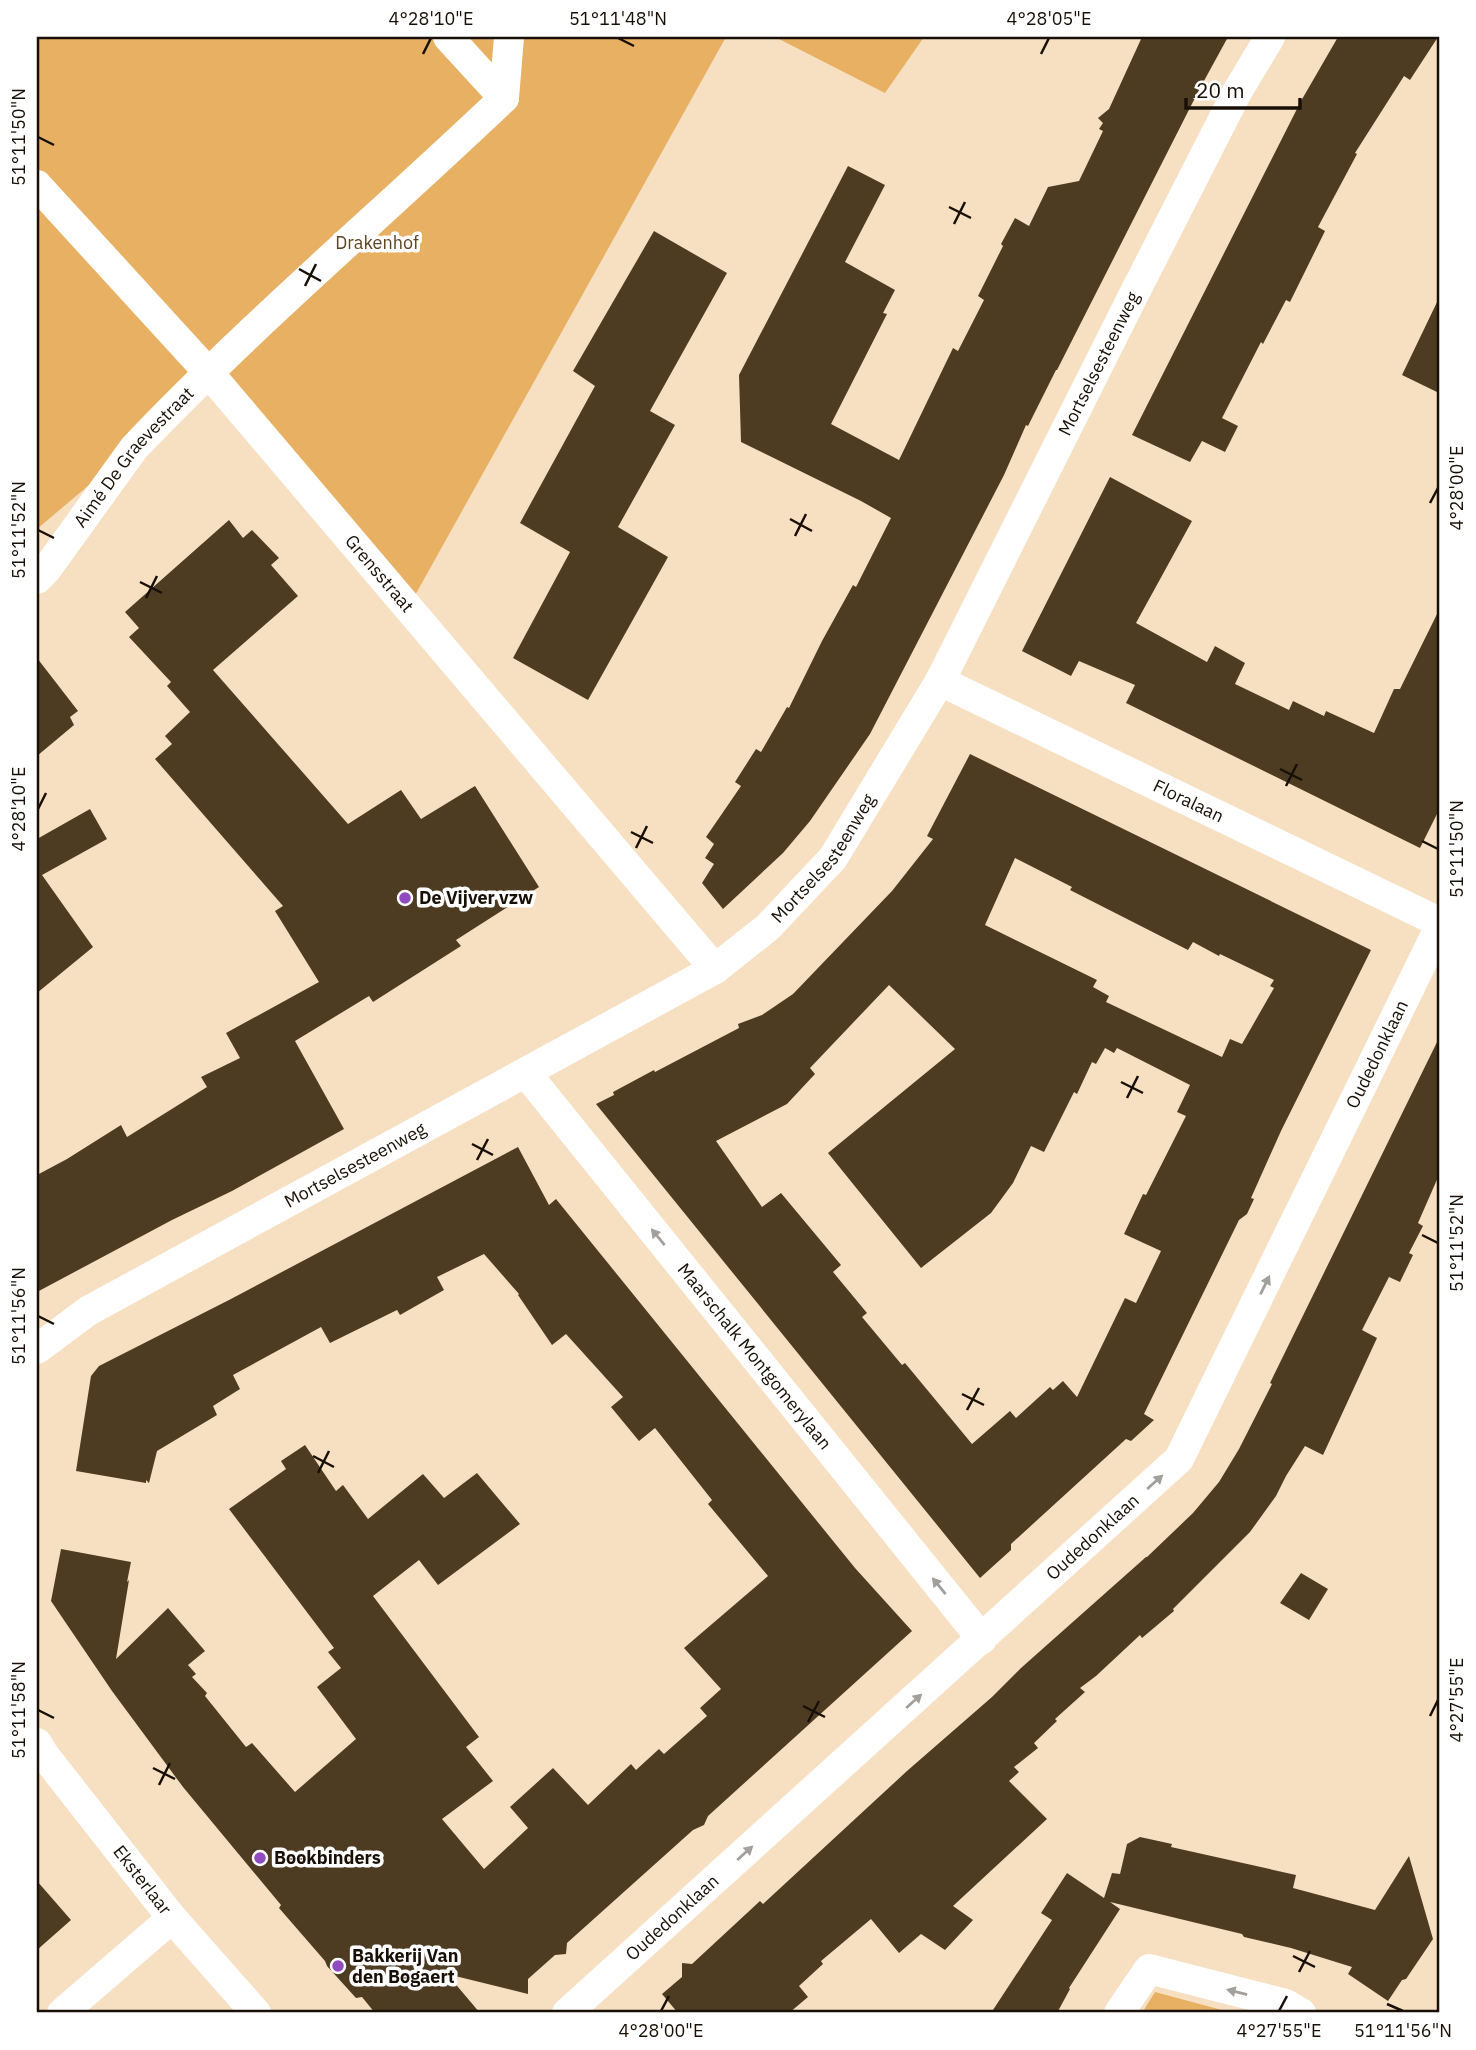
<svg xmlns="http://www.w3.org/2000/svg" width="1476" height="2050" font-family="'IBM Plex Sans',sans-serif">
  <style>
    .green { fill: #e7b062 }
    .building { fill: #4e3c22; fill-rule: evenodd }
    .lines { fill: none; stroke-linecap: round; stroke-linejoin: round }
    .street { stroke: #fff; stroke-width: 30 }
    .oneway { fill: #a39f9b }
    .ticks { fill: none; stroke: #181006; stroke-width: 2.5 }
    .poi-dot { fill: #904bbf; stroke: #fff; stroke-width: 2.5 }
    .labels { text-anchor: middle; stroke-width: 7; stroke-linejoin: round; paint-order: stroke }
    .park-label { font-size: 18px; fill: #5b4422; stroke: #fff }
    .street-label { font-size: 18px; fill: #181006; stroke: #fff }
    .poi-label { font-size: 18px; font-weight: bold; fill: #181006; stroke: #fff; text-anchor: start }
    .neatline { fill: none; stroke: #181006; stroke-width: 2.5 }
    .ticks-label { font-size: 18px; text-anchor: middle; fill: #181006 }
  </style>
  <rect width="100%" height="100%" fill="#f7e0c2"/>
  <path class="green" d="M37 37H726L413 599 219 375 37 529Z
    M775 37H924L885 93Z
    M1155 1992 1233 2013H1142Z"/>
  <path class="building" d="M1142 37H1228L1199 90 1057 370H1056L1028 426 1026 425 1004 475 870 734 810 821 783 853 723 909 702 883 714 864 705 858 714 844 706 837 741 786 735 782 756 749 761 752 787 707 789 708 822 641 853 585 856 587 891 518 861 501 741 442 739 375 848 166 885 185 845 262 895 290 883 313 887 314 831 424 899 460 953 348 958 351 984 300 978 296 1003 246 1001 244 1015 218 1029 226 1048 187 1079 181 1103 131 1099 129 1103 123 1098 118 1109 109Z
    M1338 37H1438L1410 80 1404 76 1355 153 1357 154 1318 227 1325 231 1290 302 1286 300 1263 344 1261 342 1222 418 1238 426 1225 452 1202 441 1190 462 1132 435 1301 101Z
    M654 231 727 273 650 411 675 425 618 527 668 557 588 700 513 658 570 552 520 523 595 386 573 371Z
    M1439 298V393L1402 375Z
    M1110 477 1192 521 1136 623 1207 662 1215 646 1245 663 1235 684 1289 710 1293 701 1324 716 1326 711 1374 733 1394 689H1400L1439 610V810L1420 848 1126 703 1135 685 1079 661 1071 676 1022 651Z
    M229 520 243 538 252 530 279 558 271 565 298 596 213 670 348 824 401 790 421 819 475 786 539 887 456 940 461 946 373 1002 369 996 295 1041 344 1129 232 1191 172 1220 37 1292V1175L67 1159 121 1125 127 1137 207 1087 201 1077 240 1058 226 1033 319 982 275 911 283 906 155 759 172 744 165 736 190 712 167 686 171 682 129 637 139 628 125 612Z
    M37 658 78 711 70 717 74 725 37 756Z
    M970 754 1371 950 1281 1131 1251 1198 1254 1199 1247 1214 1239 1220 1144 1414 1154 1420 1131 1441 1126 1439 1011 1544V1550L980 1578 596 1104 614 1095 613 1092 654 1070 655 1072 739 1028 738 1024 762 1015 793 994 892 891 933 839 927 836ZM1015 858 1072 887 1070 890 1188 950 1193 942 1219 956 1220 954 1274 980 1270 986 1274 988 1242 1044 1230 1039 1222 1057 1106 1002 1109 996 1093 987 1097 980 985 925ZM889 985 955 1049 828 1153 921 1268 991 1213 1013 1183 1031 1146 1044 1152 1074 1092 1077 1094 1092 1062 1096 1064 1105 1048 1114 1053 1117 1048 1190 1085 1177 1112 1186 1116 1146 1195 1143 1194 1124 1234 1161 1251 1136 1303 1125 1298 1077 1397 1063 1381 1053 1390 1050 1387 1016 1418 1010 1411 972 1444 905 1363 902 1365 862 1317 867 1313 833 1272 841 1265 781 1193 762 1207 716 1141 787 1104 815 1074 810 1068Z
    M90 809 107 839 42 875 93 947 37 993V839Z
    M1439 1038V1175L1418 1223 1423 1226 1409 1253 1413 1255 1400 1282 1389 1277 1362 1330 1377 1338 1323 1455 1305 1446 1286 1476 1276 1496 1250 1532 1173 1609 1174 1611 1142 1638 1140 1635 1096 1676 1080 1688 1085 1692 1055 1719 1057 1721 1034 1743 1038 1748 1014 1767 1019 1772 1009 1781 1047 1819 953 1906 973 1920 945 1950 921 1934 899 1953 871 1919 821 1961 823 1964 799 1986 808 1997 789 2013H678L662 1994 682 1977V1963L692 1964 760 1901 763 1904 907 1771 992 1697 1021 1668 1146 1557H1147L1193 1513 1219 1482 1239 1449 1272 1384 1270 1383 1292 1338Z
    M518 1147 549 1205 556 1199 855 1568 912 1631 708 1816 704 1825 693 1830 567 1943 566 1954 555 1955 528 1979V1994L447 1974 480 2013H375L362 1997 356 1998 327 1966 325 1961 279 1908 281 1905 183 1787 112 1691 51 1601 61 1549 131 1562 127 1582 129 1580 116 1659 168 1608 205 1651 188 1665 196 1674 192 1677 207 1693 205 1696 246 1747 252 1743 295 1792 356 1739 317 1687 341 1668 328 1652 334 1648 229 1509 286 1469 281 1461 305 1445 336 1491 343 1485 368 1519 423 1474 444 1498 477 1473 520 1524 438 1585 419 1560 373 1596 479 1737 466 1747 493 1781 442 1819 484 1869 528 1828 510 1807 553 1768 588 1805 631 1764 636 1770 659 1749 664 1754 707 1716 700 1708 721 1689 684 1648 768 1576 708 1504 712 1500 655 1428 639 1441 611 1407 623 1397 566 1334 552 1345 518 1295 519 1294 484 1254 437 1277 444 1290 400 1315 397 1310 330 1343 321 1327 233 1375 240 1389 213 1406 217 1415 157 1451 149 1483 146 1480V1483L76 1471 91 1376 99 1366 229 1300Z
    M1301 1573 1328 1589 1309 1620 1280 1603Z
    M1140 1837 1172 1844 1171 1847 1296 1875 1293 1888 1375 1910 1409 1856 1433 1939 1406 1979 1402 1980 1388 2001 1348 1974 1352 1967 1291 1948 1244 1937 1242 1934 1110 1902 1120 1909 1069 1988 1070 1989 1057 2013H991L1052 1920 1041 1913 1067 1873 1104 1898 1112 1873 1120 1874 1127 1844Z
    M37 1881 71 1920 37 1950Z"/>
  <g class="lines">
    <g class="street">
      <path d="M504 98 509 37"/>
      <path id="s1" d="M37 185 208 372 715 969"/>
      <path id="s2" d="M37 579 46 570 134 448C251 325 381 215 504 98L448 37"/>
      <path id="s3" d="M940 681 1439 922"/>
      <path id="s4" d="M526 1073 982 1639"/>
      <path id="s5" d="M37 1349 88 1311 715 969 768 927 833 858 940 681 1132 298 1237 92 1270 37"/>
      <path id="s6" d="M37 1743 45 1756 172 1918 256 2013"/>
      <path d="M62 2013 172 1918"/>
      <path id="s7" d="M567 2013 1179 1459 1439 928"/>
      <path d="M1119 2013 1149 1969 1286 2004 1301 2013"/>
    </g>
  </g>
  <defs><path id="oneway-solid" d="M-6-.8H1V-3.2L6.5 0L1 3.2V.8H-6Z" transform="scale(1.75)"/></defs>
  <g class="oneway">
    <use href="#oneway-solid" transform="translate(658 1237) rotate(-129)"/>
    <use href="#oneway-solid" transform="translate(1265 1285) rotate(-64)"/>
    <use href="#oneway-solid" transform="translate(1155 1482) rotate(-42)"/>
    <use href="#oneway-solid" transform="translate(939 1586) rotate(-129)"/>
    <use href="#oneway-solid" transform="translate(914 1701) rotate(-42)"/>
    <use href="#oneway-solid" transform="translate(745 1853) rotate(-42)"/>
    <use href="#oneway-solid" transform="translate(1237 1992) rotate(-166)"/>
  </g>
  <path class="ticks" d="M618 38 634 46M423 54 431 38M1041 54 1049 38M38 137 54 145M949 207 971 218M954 224 965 202M299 269 321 281M305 286 316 264M1430 503 1438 488M790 519 812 531M38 530 54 538M795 536 806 514M140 582 162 593M146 598 157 576M1280 769 1302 780M1286 786 1297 764M38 809 46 793M631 832 653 843M1422 841 1438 849M636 848 647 826M1121 1082 1143 1093M1127 1098 1138 1076M472 1144 493 1155M477 1160 488 1139M1422 1235 1438 1243M38 1316 54 1324M962 1394 984 1405M967 1410 979 1388M313 1456 334 1467M318 1473 329 1451M803 1706 825 1717M38 1710 54 1718M1430 1716 1438 1700M808 1722 819 1701M153 1768 175 1779M159 1785 170 1763M1293 1956 1315 1967M1299 1972 1310 1951M1387 2004 1403 2011M661 2011 669 1996M1279 2011 1287 1996"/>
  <g class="poi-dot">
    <circle cx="405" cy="898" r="7"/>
    <circle cx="260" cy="1858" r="7"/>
    <circle cx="338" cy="1966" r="7"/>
  </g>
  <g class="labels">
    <g class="park-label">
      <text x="377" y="249">Drakenhof</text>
    </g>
    <g class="street-label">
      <text dy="6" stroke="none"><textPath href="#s5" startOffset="1502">Mortselsesteenweg</textPath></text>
      <text dy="6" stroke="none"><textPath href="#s2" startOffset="156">Aimé De Graevestraat</textPath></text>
      <text dy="6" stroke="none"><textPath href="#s1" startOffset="518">Grensstraat</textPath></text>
      <text dy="6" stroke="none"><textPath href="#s3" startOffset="276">Floralaan</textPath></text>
      <text dy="6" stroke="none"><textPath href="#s5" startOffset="934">Mortselsesteenweg</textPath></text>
      <text dy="6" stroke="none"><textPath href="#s7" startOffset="1276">Oudedonklaan</textPath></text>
      <text dy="6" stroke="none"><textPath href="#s5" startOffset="368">Mortselsesteenweg</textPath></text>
      <text dy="6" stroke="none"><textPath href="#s4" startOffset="364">Maarschalk Montgomerylaan</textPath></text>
      <text dy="6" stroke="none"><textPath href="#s7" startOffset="709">Oudedonklaan</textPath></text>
      <text dy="6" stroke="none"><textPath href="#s6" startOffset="173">Eksterlaar</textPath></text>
      <text dy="6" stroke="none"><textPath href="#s7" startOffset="142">Oudedonklaan</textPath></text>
    </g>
    <g class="poi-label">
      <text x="419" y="904">De Vijver vzw</text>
      <text x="274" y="1864">Bookbinders</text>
      <text x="352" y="1962">Bakkerij Van<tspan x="352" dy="21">den Bogaert</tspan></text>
    </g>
  </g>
  <rect width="1476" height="2050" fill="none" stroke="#ffffff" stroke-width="77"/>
  <path d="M1186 98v10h114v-10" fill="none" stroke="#181006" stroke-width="3.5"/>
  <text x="1196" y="98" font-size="21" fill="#181006" stroke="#ffffff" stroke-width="5" paint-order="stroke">20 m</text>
  <rect x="38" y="38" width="1400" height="1973" class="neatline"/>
  <g class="ticks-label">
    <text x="431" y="25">4°28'10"E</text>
    <text x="618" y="25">51°11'48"N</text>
    <text x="1049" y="25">4°28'05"E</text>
    <text transform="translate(19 137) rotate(-90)" y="6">51°11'50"N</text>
    <text transform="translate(1457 488) rotate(-90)" y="6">4°28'00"E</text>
    <text transform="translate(19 530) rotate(-90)" y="6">51°11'52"N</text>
    <text transform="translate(19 809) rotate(-90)" y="6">4°28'10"E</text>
    <text transform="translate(1457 849) rotate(-90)" y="6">51°11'50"N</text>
    <text transform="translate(1457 1243) rotate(-90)" y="6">51°11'52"N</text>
    <text transform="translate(19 1316) rotate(-90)" y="6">51°11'56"N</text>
    <text transform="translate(1457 1700) rotate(-90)" y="6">4°27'55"E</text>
    <text transform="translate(19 1710) rotate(-90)" y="6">51°11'58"N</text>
    <text x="661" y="2037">4°28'00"E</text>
    <text x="1279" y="2037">4°27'55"E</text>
    <text x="1403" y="2037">51°11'56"N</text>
  </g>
</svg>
